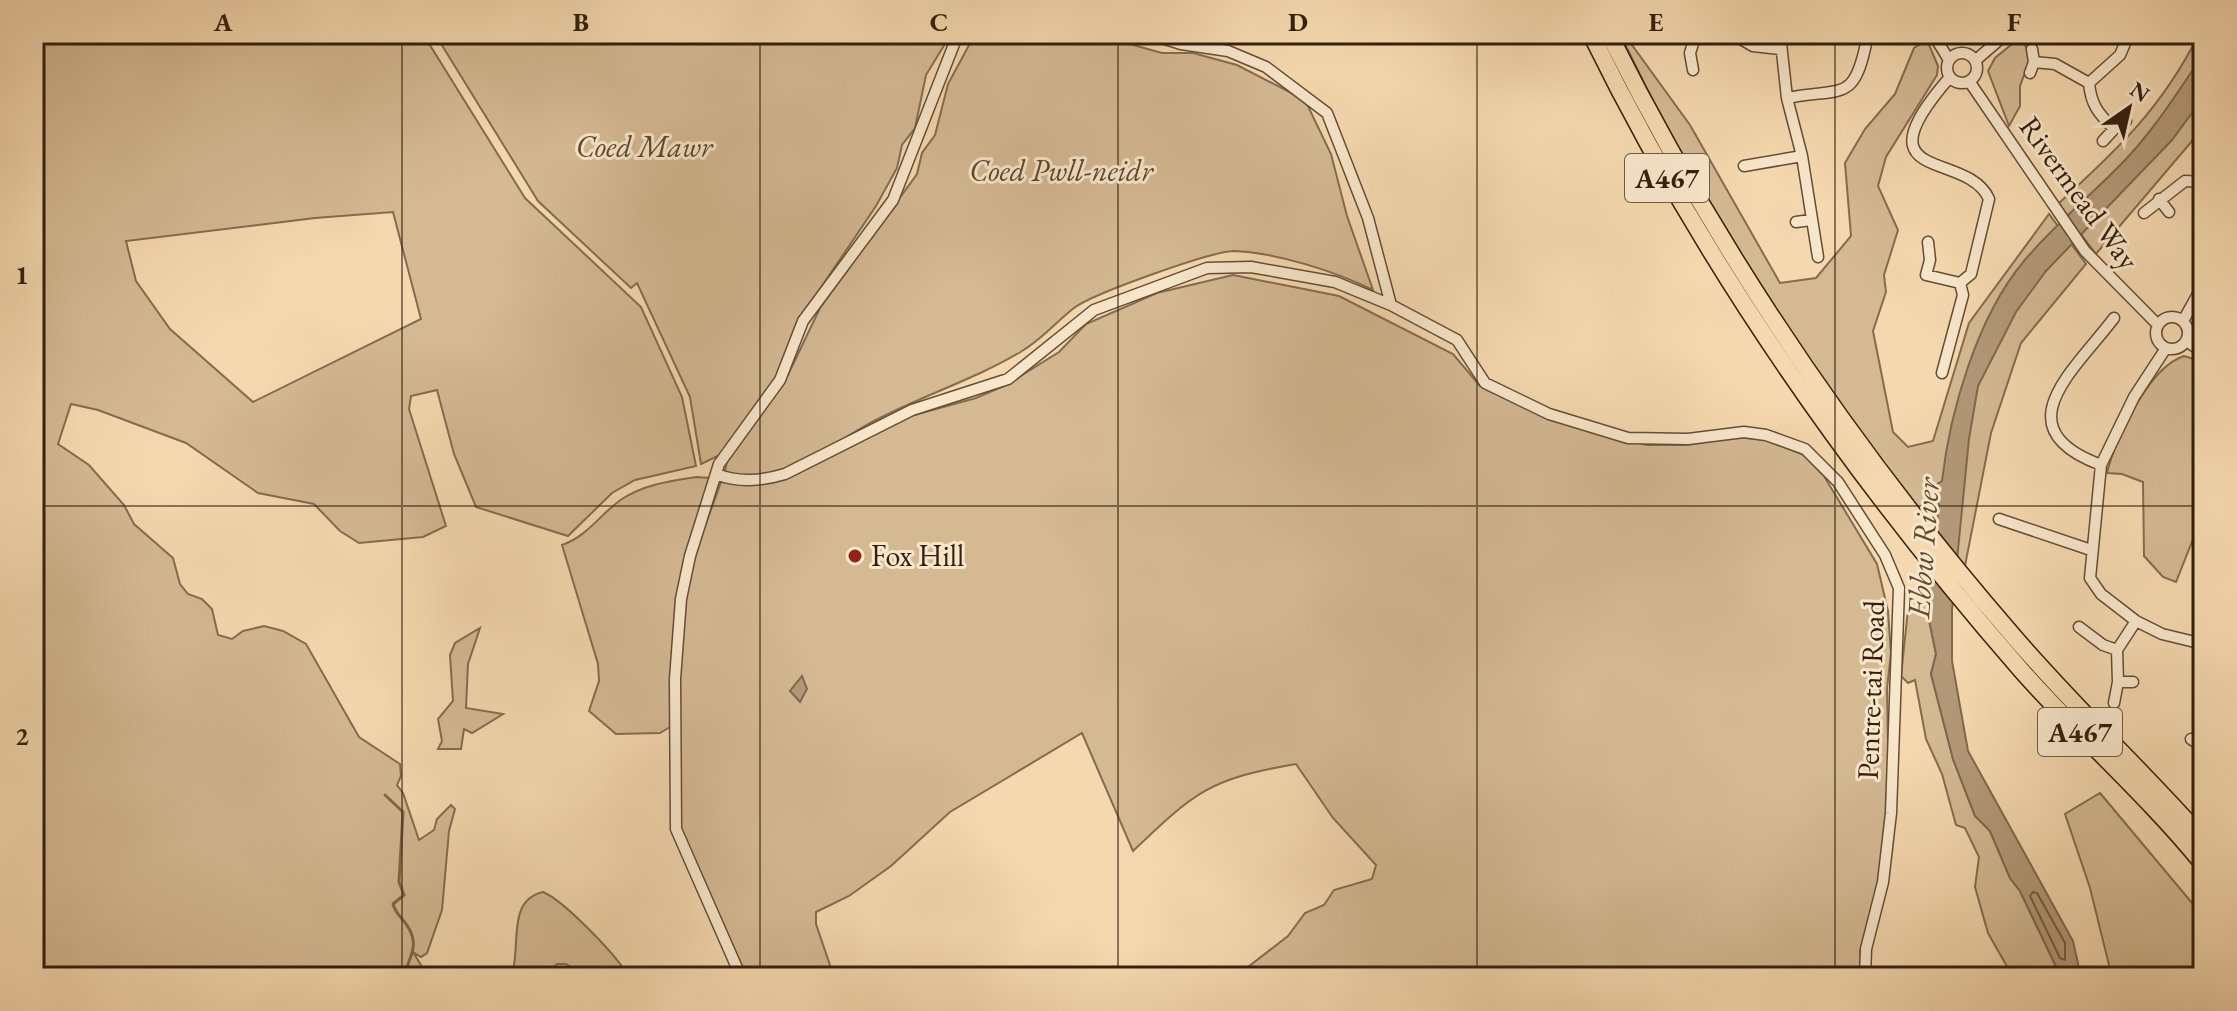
<svg xmlns="http://www.w3.org/2000/svg" width="2237" height="1011" font-family="'EB Garamond',serif">
  <style>
    .green { fill: #d4b993; stroke: #846c50; stroke-width: 2; fill-rule: evenodd }
    .water { fill: #b39978; stroke: #80684d; stroke-width: 2 }
    .lines { fill: none; stroke-linecap: round; stroke-linejoin: round }
    .shore { stroke: #735c42; stroke-width: 2 }
    .stream { stroke: #80684d; stroke-width: 3 }
    .street-casing { stroke: #644d36; stroke-width: 13 }
    .primary-casing { stroke: #331f0d; stroke-width: 19 }
    .street { stroke: #f8e6cb; stroke-width: 10 }
    .primary { stroke: #f5d8af; stroke-width: 16 }
    .grid { fill: none; stroke: #331f0d; stroke-width: 2; stroke-opacity: 0.55 }
    .poi-dot { fill: #8f2418; stroke: #f8e6cb; stroke-width: 3 }
    .labels { text-anchor: middle; stroke-width: 6; stroke-linejoin: round; paint-order: stroke }
    .shield { fill: #f8e6cb; stroke: #6e5b46; stroke-width: 2 }
    .shield-label { font-size: 28px; font-weight: bold; fill: #331f0d }
    .park-label { font-size: 30px; font-style: italic; fill: #5b462e; stroke: #f8e6cb }
    .street-label { font-size: 30px; fill: #331f0d; stroke: #f8e6cb }
    .poi-label { font-size: 30px; fill: #331f0d; stroke: #f8e6cb; text-anchor: start }
    .water-label { font-size: 32px; font-style: italic; fill: #604a32; stroke: #f8e6cb }
    .neatline { fill: none; stroke: #331f0d; stroke-width: 3 }
    .grid-label { font-size: 26px; text-anchor: middle; font-weight: bold; fill: #331f0d }
  </style>
  <rect width="100%" height="100%" fill="#f5d8af"/>
  <filter id="stains"><feTurbulence type="fractalNoise" baseFrequency=".0025" numOctaves="4"/><feColorMatrix values="0 0 0 0 .2 0 0 0 0 .09 0 0 0 0 .02 0 0 0 .5 -.17"/></filter>
  <radialGradient id="worn" r=".72"><stop offset=".6" stop-color="#630" stop-opacity="0"/><stop offset="1" stop-color="#630" stop-opacity=".3"/></radialGradient>
  <path class="green" d="M34 34H423L525 198 641 307 682 397 696 466 635 480 612 493 568 536 476 507 454 454 437 390 411 396 409 409 446 526 423 537 359 543 340 531 314 504 258 493 186 443 98 410 71 404 58 444 89 465 124 505 134 524 173 558 180 584 188 594 202 599 212 609 218 635 232 639 243 631 264 626 283 631 306 644 359 737 400 764 401 776 397 785 403 793 419 840 434 830 437 819 451 805 455 809 449 831 442 910 427 953 421 957 413 952 424 970V977H34ZM393 212 421 319 253 402 170 329 136 281 126 241 315 218Z
    M435 34H951L926 75 915 128 902 145 897 168 876 206 795 326 783 369 722 454 701 464 690 397 637 283 631 288 538 201Z
    M975 34H1051L1078 43 1112 39 1162 53H1193L1237 65 1305 100 1331 154 1347 216 1373 290C1334 271 1278 253 1234 251 1212 251 1092 294 1074 308 1056 322 1042 339 1022 351 976 379 923 395 874 421 841 438 809 466 772 474 757 478 739 475 724 475L727 462 787 377 820 308 917 174 922 153 935 135 948 84Z
    M1620 34H1624L1690 125 1780 283 1816 278 1851 236 1845 163 1865 129 1895 94 1914 48 1927 40 1938 66 1937 75 1886 157 1878 186 1898 230 1884 275 1886 292 1873 331 1893 432 1908 447 1933 441 1969 323 2049 214 2086 264 2021 343 1991 433 1963 576C1830 410 1712 227 1620 34Z
    M2199 34H2203V136L2198 134 2096 254 2058 204C2118 149 2162 108 2199 34Z
    M2022 36 2030 59 2020 86V106L2009 126 1988 71 1995 58Z
    M1233 275 1339 296 1453 354 1480 386 1556 420 1647 445H1686L1736 437 1767 440 1804 455 1824 476 1877 564 1888 611 1891 653 1887 689 1889 799 1879 883 1860 952 1861 977H1235L1288 936 1305 913 1324 905 1334 890 1372 879 1376 865 1333 818 1296 764C1209 779 1196 791 1133 851L1082 733 950 812 891 866 849 896 816 912V924L834 977H747L679 827V684L684 599 692 562 721 482 765 483 907 417 976 398 1006 385 1059 352 1086 324 1157 293Z
    M2184 356 2203 362V514L2176 582 2163 577 2144 556 2143 482 2122 474 2107 473C2115 439 2149 367 2184 356Z
    M696 477 710 478 692 535 670 727 660 733 616 734 589 711 599 681 598 664 562 545C588 536 600 514 622 499 645 484 671 481 696 477Z
    M1933 554 1929 620 1936 654 1931 674 1953 759 1975 816 1990 831 2010 878 2020 891 2061 977H2013L1988 933 1975 887 1979 857 1965 828 1956 825 1942 774 1926 739 1915 680 1908 683 1901 676 1909 600 1924 585Z
    M480 628 468 664 466 708 503 714 472 733 464 729 461 749H438L442 741 438 719 453 701 450 655 455 643Z
    M2100 793 2203 916V977H2112L2090 888 2065 814Z
    M543 892C563 900 621 959 628 977H587L566 964H557L552 969 554 977H523L513 970C520 942 508 900 543 892Z"/>
  <path class="water" d="M2203 55V98L2172 140 2046 271 2016 312 1978 386 1969 439 1952 610V661L1968 751 2073 941 2081 977H2061L2020 891 2010 878 1990 831 1975 816 1953 759 1931 674 1936 654 1929 620 1930 583 1939 505 1933 487 1942 481C1950 411 1977 317 2024 261 2055 224 2094 193 2127 158 2156 127 2179 90 2203 55Z
    M802 676 807 689 800 702 790 691Z"/>
  <g class="lines">
    <path class="shore" d="M2033 892 2037 893 2065 943V960L2060 958 2030 896Z"/>
    <path class="stream" d="M385 795 403 812 399 882 404 895 393 904C396 915 403 918 408 927 420 945 409 959 403 977"/>
    <g class="street-casing">
      <path id="street" d="M1149 34 1181 44 1228 51 1266 67 1327 113 1368 218 1391 305 1457 340 1485 383 1549 414 1628 438 1688 439 1744 432 1766 435 1805 449 1838 482 1885 555 1899 588 1891 813 1883 882 1866 949 1865 977
        M1732 34 1753 46 1780 49
        M1780 34 1787 98 1802 156 1818 257
        M1933 34 1949 60
        M1947 68a15 15 0 1 1 30 0a15 15 0 1 1-30 0Z
        M1976 60 2006 34
        M2034 62 2055 64 2089 83
        M1693 70 1690 53 1696 34
        M2030 73 2034 62 2032 49
        M1969 81 2085 251 2158 325
        M1787 98C1843 87 1854 104 1867 39
        M2126 121 2114 129C2098 113 2091 105 2089 83L2120 55 2129 34
        M2103 141 2114 129
        M1744 166 1802 156
        M2159 199 2169 212
        M2144 213 2185 181 2203 182
        M1796 222 1811 220
        M1928 242 1930 260 1926 275 1960 283
        M2156 333a16 16 0 1 1 32 0a16 16 0 1 1-32 0Z
        M2183 321 2203 285
        M2187 341 2203 353
        M2166 348 2134 397 2101 465 2090 578 2101 594 2136 621 2162 634 2203 644
        M1942 373 1963 295 1960 283 1971 274 1989 199C1967 149 1855 186 1950 77
        M2101 465C2002 428 2074 371 2114 318
        M716 474C739 483 761 481 785 474L912 410 1008 379 1094 310 1207 268 1251 267 1335 282 1391 305
        M1999 519 2091 550
        M2079 627 2103 645 2117 650
        M2118 682H2133
        M2114 703 2118 682 2117 650 2136 621
        M2191 739 2203 747
        M741 977 676 829 675 679 681 599 690 556 719 464 780 380 803 321 893 200 958 34"/>
    </g>
    <g class="primary-casing">
      <path id="primary" d="M1591 34C1704 265 1852 476 2021 670 2079 736 2147 795 2203 864
        M1609 34C1717 250 1851 448 2009 631 2070 703 2140 768 2203 839"/>
    </g>
    <use href="#street" class="street"/>
    <use href="#primary" class="primary"/>
  </g>
  <path class="grid" d="M402 34V977M760 34V977M1118 34V977M1477 34V977M1835 34V977M34 506H2203"/>
  <circle class="poi-dot" cx="855" cy="556" r="8"/>
  <g class="labels">
    <g class="shield">
      <rect x="1625" y="154" width="84" height="48" rx="6"/>
      <rect x="2038" y="708" width="84" height="48" rx="6"/>
    </g>
    <g class="shield-label">
      <text x="1667" y="188">A467</text>
      <text x="2080" y="742">A467</text>
    </g>
    <g class="park-label">
      <text x="644" y="157">Coed Mawr</text>
      <text x="1061" y="181">Coed Pwll-neidr</text>
    </g>
    <g class="street-label">
      <text transform="translate(2079 193) rotate(54)" y="10">Rivermead Way</text>
      <text transform="translate(1871 690) rotate(-88)" y="10">Pentre-tai Road</text>
    </g>
    <g class="poi-label">
      <text x="871" y="566">Fox Hill</text>
    </g>
    <g class="water-label">
      <text transform="translate(1923 548) rotate(-86)" y="11">Ebbw River</text>
    </g>
  </g>
  <rect width="2237" height="1011" fill="none" stroke="#f5d8af" stroke-width="88"/>
  <g transform="translate(2129 108) rotate(34)" stroke="#f8e6cb" stroke-width="6" paint-order="stroke">
  <path d="M0-6L14 30L0 20L-14 30Z" fill="#331f0d"/>
  <text y="-12" font-size="22" font-weight="bold" text-anchor="middle" fill="#331f0d">N</text>
  </g>
  <rect x="44" y="44" width="2149" height="923" class="neatline"/>
  <g class="grid-label">
    <text x="223" y="31">A</text>
    <text x="581" y="31">B</text>
    <text x="939" y="31">C</text>
    <text x="1298" y="31">D</text>
    <text x="1656" y="31">E</text>
    <text x="2014" y="31">F</text>
    <text x="22" y="284">1</text>
    <text x="22" y="745">2</text>
  </g>
  <rect width="100%" height="100%" filter="url(#stains)"/>
  <rect width="100%" height="100%" fill="url(#worn)"/>
</svg>
